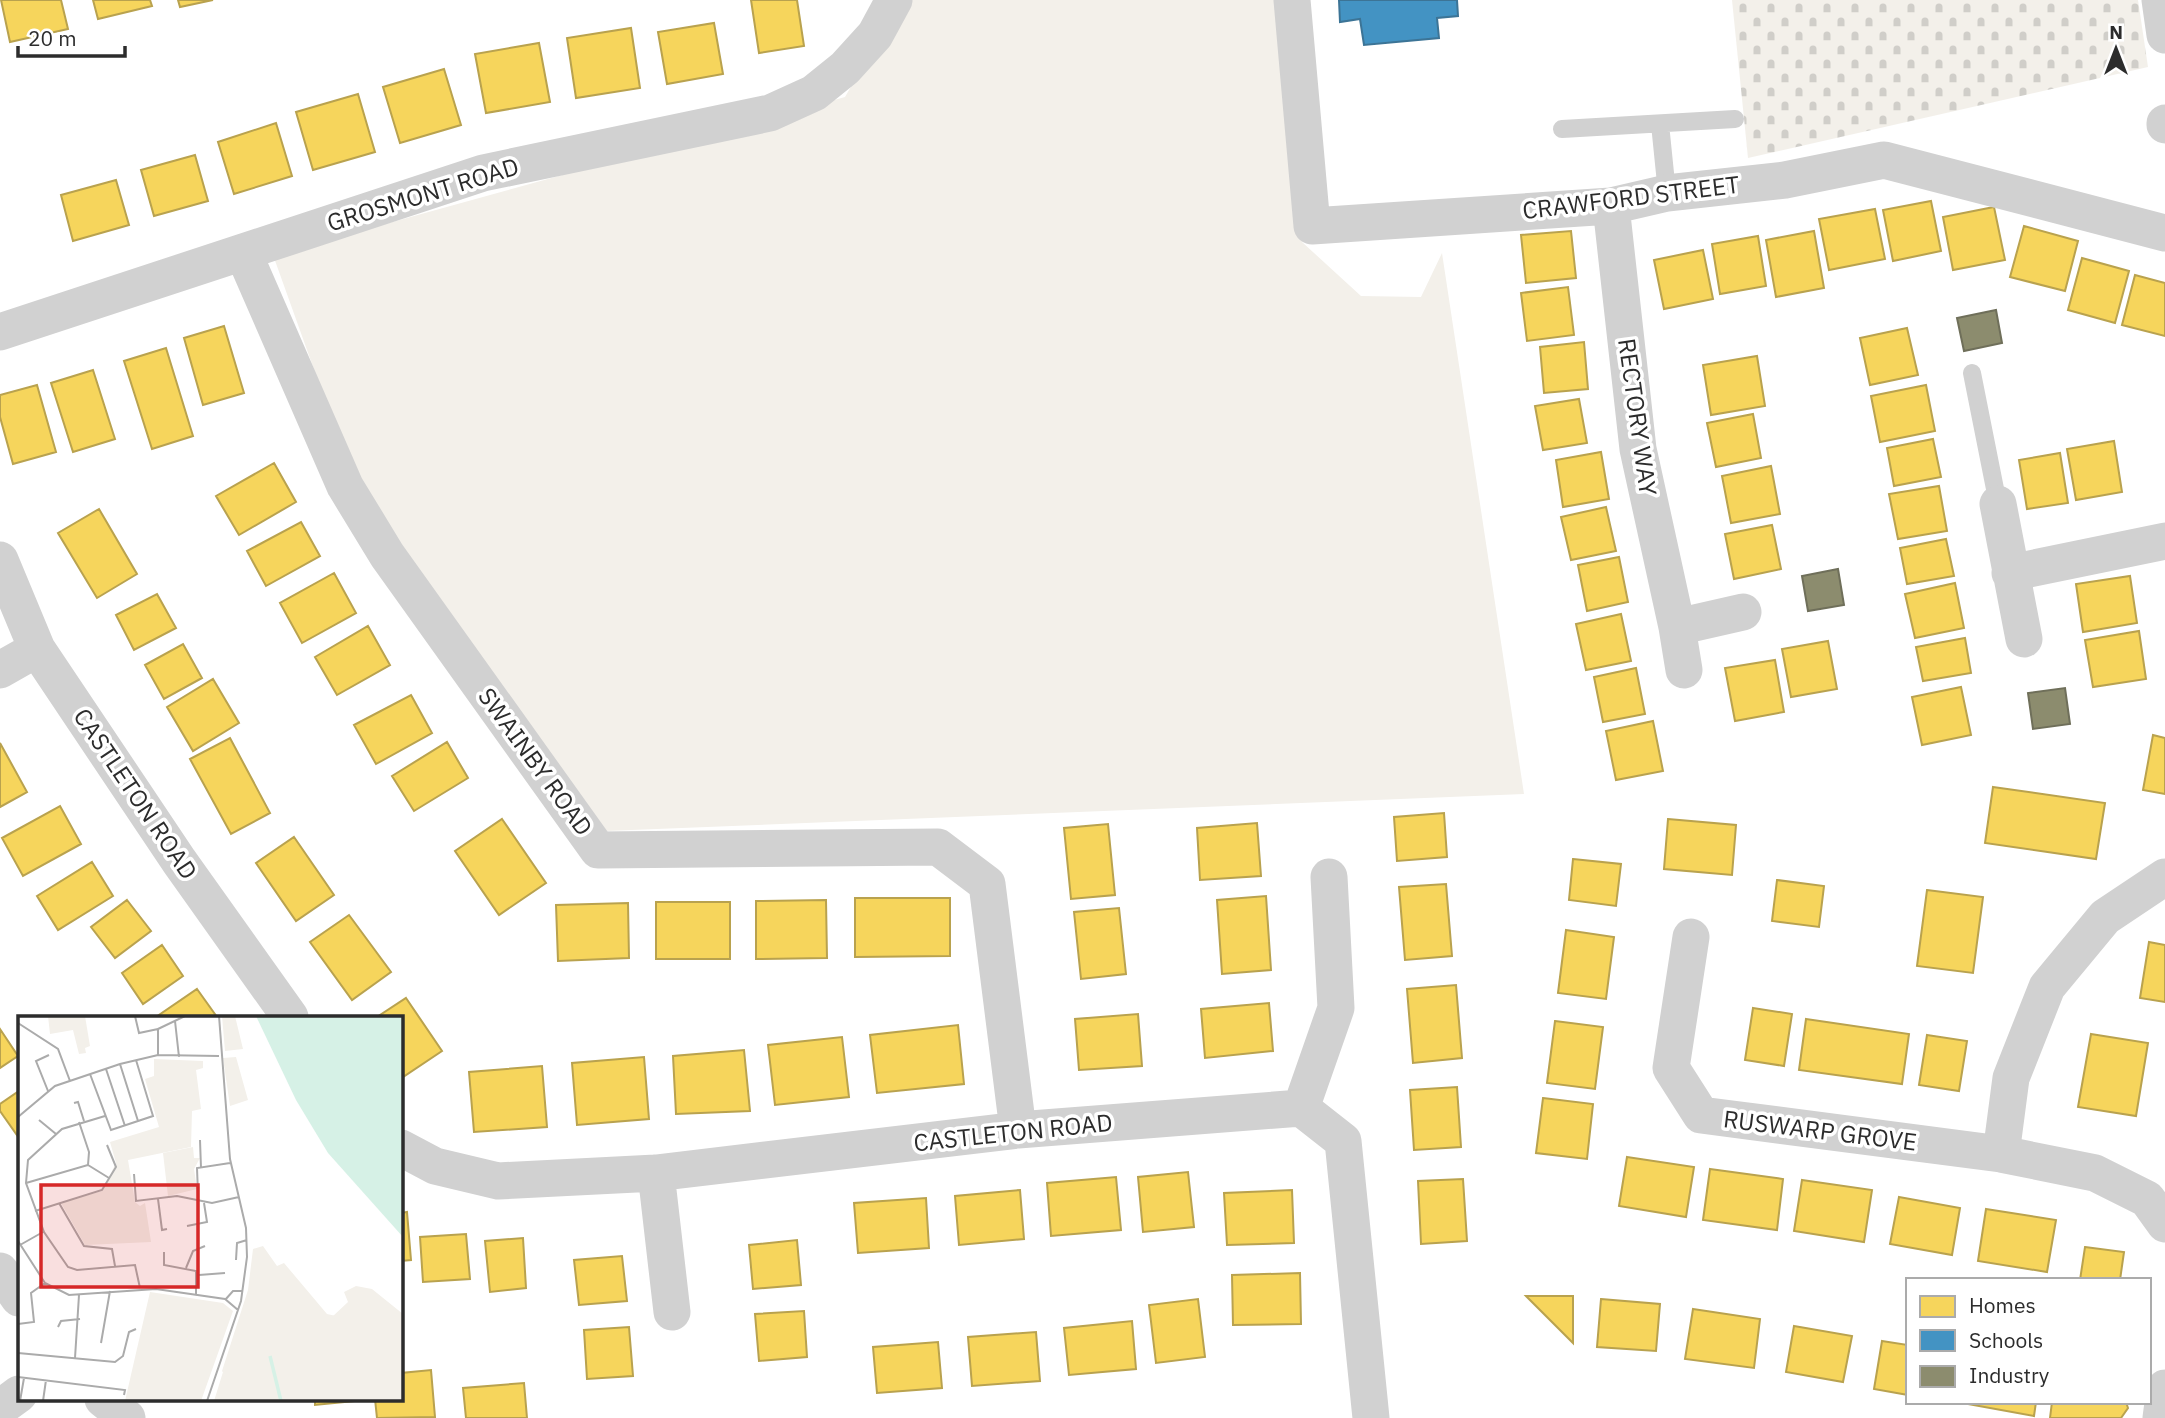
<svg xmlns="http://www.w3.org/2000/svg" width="2165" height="1418" font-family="'IBM Plex Sans',sans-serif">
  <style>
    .cemetery { fill: url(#cemetery-stones) }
    .park { fill: #f3f0ea }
    .homes { fill: #f6d55c; stroke: #b9a24e; stroke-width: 2 }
    .schools { fill: #4393c3; stroke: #3c7496; stroke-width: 2 }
    .industry { fill: #8c8c6e; stroke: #6f6f5a; stroke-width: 2 }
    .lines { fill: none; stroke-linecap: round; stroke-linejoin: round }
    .lane { stroke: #d1d1d1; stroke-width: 18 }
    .street { stroke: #d1d1d1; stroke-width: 37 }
    .labels { text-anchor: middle; stroke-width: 7; stroke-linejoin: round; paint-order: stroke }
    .street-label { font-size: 24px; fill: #2c2c2c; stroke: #fff }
    .inset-river { fill: none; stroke: #d6f1e6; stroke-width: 3.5 }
    .inset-road { fill: none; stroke: #ababab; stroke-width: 2 }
    .view { fill: #d62828; fill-opacity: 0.15; stroke: #d62828; stroke-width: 3.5 }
    .inset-edge { fill: none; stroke: #2c2c2c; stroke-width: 3.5 }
  </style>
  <defs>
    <pattern id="cemetery-stones" width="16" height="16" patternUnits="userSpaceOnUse" patternTransform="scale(1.75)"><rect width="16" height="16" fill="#f3f0ea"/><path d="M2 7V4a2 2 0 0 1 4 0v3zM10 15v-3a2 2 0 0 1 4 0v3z" fill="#d0cec9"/></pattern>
  </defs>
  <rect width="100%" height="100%" fill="#fff"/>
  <path class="cemetery" d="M1732 0H2138L2148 67 1748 158Z"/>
  <path class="park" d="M901 0H1277L1302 242 1361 296 1421 297 1442 253 1524 794 606 831 355 484 273 255 845 97Z"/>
  <path class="homes" d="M1 0H61L68 29 10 42Z
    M93 0H150L152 6 98 19Z
    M178 0H213L180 7Z
    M751 0H797L804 46 759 53Z
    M714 23 723 74 667 84 658 32Z
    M631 28 640 88 576 98 567 38Z
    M539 43 550 102 486 113 475 54Z
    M444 69 461 125 400 143 383 87Z
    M358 94 375 152 313 170 296 112Z
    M276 123 292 176 234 194 218 142Z
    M195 155 208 201 154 216 141 170Z
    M116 180 129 225 73 241 61 195Z
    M1931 201 1941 251 1893 261 1883 210Z
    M1994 207 2005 260 1953 270 1943 217Z
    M1875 209 1885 259 1829 270 1819 219Z
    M2024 226 2078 241 2065 291 2010 277Z
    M1571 231 1576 278 1526 283 1521 235Z
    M1814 231 1824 288 1776 297 1766 240Z
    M1758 236 1766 286 1720 294 1712 244Z
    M1703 250 1713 299 1664 309 1654 260Z
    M2082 258 2129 271 2115 323 2068 310Z
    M2135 275 2165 283V336L2122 325Z
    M1568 287 1574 335 1527 341 1521 293Z
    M224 326 244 393 203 405 184 338Z
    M1907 328 1918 375 1870 385 1860 338Z
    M1584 342 1588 389 1544 393 1540 347Z
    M166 348 193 436 152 449 124 361Z
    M1757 356 1765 406 1711 415 1703 365Z
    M93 370 115 439 73 452 51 383Z
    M37 385 56 452 13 464 0 417V395Z
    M1926 385 1935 431 1880 442 1871 396Z
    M1579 399 1587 443 1543 450 1535 406Z
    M1753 414 1761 458 1716 467 1707 423Z
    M1933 439 1941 477 1894 486 1887 448Z
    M2114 441 2122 492 2076 500 2067 449Z
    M1601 452 1609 499 1563 507 1556 460Z
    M2060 453 2068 503 2027 509 2019 460Z
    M274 463 296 502 239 535 216 496Z
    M1771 466 1780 514 1731 523 1722 476Z
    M1939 486 1947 531 1898 539 1889 494Z
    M1606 507 1616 551 1571 560 1561 517Z
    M99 509 137 574 97 598 58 533Z
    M301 522 320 556 266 586 247 551Z
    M1772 525 1781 569 1734 579 1725 534Z
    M1946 539 1954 576 1907 584 1900 548Z
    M1619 557 1628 602 1587 611 1578 565Z
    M334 573 356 613 302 643 280 603Z
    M2130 576 2137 623 2083 632 2076 584Z
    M1955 583 1964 628 1915 638 1905 594Z
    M157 594 176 628 134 650 116 615Z
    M1621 614 1631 661 1586 670 1576 624Z
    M368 626 390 665 337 695 315 657Z
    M2139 631 2146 679 2093 687 2085 640Z
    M1965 638 1971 673 1923 681 1916 647Z
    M1828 641 1837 689 1791 697 1782 649Z
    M183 644 202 678 164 699 145 665Z
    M1775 660 1784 712 1735 721 1725 668Z
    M1636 668 1645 714 1603 722 1594 677Z
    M213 679 239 723 193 751 167 707Z
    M1961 687 1971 735 1922 745 1912 697Z
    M411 695 432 733 376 764 354 725Z
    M1653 721 1663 771 1616 780 1606 731Z
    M2153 735 2165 738V794L2143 790Z
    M230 738 270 813 231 834 190 759Z
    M447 742 468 778 414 811 392 776Z
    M0 743 27 792 0 807Z
    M1993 787 2105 803 2096 859 1985 843Z
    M60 806 81 844 23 876 2 838Z
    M1444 813 1447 857 1397 861 1394 817Z
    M502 819 546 883 499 915 455 851Z
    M1668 819 1736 825 1732 875 1664 869Z
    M1257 823 1261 876 1200 880 1197 828Z
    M1108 824 1115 895 1071 899 1064 828Z
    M294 837 334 895 296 921 256 863Z
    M1573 859 1621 864 1616 906 1569 900Z
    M92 862 113 896 58 930 37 896Z
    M1777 880 1824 886 1819 927 1772 921Z
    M1446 884 1452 956 1405 960 1399 887Z
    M1927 890 1983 897 1973 973 1917 966Z
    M1266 896 1271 970 1222 974 1217 900Z
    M855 898H950V956L855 957Z
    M127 900 151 931 115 958 91 927Z
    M826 900 827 958 756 959V901Z
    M656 902H730V959H656Z
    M628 903 629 958 558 961 556 905Z
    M1119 908 1126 974 1081 979 1074 912Z
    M349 915 391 972 352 1000 310 942Z
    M1566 930 1614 937 1606 999 1558 993Z
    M2149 942 2165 945V1002L2140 998Z
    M162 945 183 976 143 1004 122 973Z
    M1456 985 1462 1058 1413 1063 1407 989Z
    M197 989 217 1017H156Z
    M406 998 442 1051 403 1077 401 1074V1017H377Z
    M1269 1003 1273 1051 1205 1058 1201 1009Z
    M1753 1008 1792 1014 1784 1066 1745 1060Z
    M1138 1014 1142 1066 1079 1070 1075 1019Z
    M1806 1019 1909 1034 1902 1084 1799 1070Z
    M1555 1021 1603 1027 1595 1089 1547 1083Z
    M958 1025 964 1084 877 1093 870 1035Z
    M0 1029 18 1056 0 1068Z
    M2091 1034 2148 1043 2136 1116 2078 1107Z
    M1927 1035 1967 1041 1959 1091 1919 1085Z
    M842 1037 849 1097 775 1105 768 1045Z
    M744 1050 750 1111 676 1114 673 1056Z
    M644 1057 649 1119 577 1125 572 1063Z
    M542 1066 547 1127 474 1132 469 1072Z
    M1457 1087 1461 1147 1414 1150 1410 1090Z
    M19 1091V1138L0 1111V1104Z
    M1543 1098 1593 1104 1587 1159 1536 1153Z
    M1627 1157 1694 1167 1686 1217 1619 1206Z
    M1710 1169 1783 1179 1777 1230 1703 1220Z
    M1188 1172 1194 1227 1143 1232 1138 1177Z
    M1116 1177 1121 1230 1051 1236 1047 1183Z
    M1463 1179 1467 1241 1421 1244 1418 1181Z
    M1802 1180 1872 1190 1864 1242 1794 1231Z
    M1020 1190 1024 1239 959 1245 955 1196Z
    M1292 1190 1294 1243 1227 1245 1224 1193Z
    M1899 1197 1960 1208 1952 1255 1890 1244Z
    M926 1198 929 1248 858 1253 854 1203Z
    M1986 1209 2056 1220 2047 1272 1978 1261Z
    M407 1212 411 1260 401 1261V1213Z
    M466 1234 470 1279 423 1282 420 1237Z
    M523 1238 526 1288 490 1292 485 1241Z
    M797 1240 801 1285 753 1289 749 1245Z
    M2085 1247 2124 1252 2120 1280H2080Z
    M622 1256 627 1301 579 1305 574 1260Z
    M1300 1273 1301 1324 1233 1325 1232 1275Z
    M1526 1296H1573V1343Z
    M1198 1299 1205 1357 1156 1363 1149 1305Z
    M1601 1299 1660 1304 1656 1351 1597 1347Z
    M1693 1309 1760 1319 1754 1368 1685 1359Z
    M804 1311 807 1357 759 1361 755 1314Z
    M1132 1321 1136 1369 1069 1375 1064 1328Z
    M1794 1326 1852 1336 1843 1382 1786 1372Z
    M629 1327 633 1376 587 1379 584 1330Z
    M1036 1332 1040 1381 972 1386 968 1337Z
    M1882 1341 1908 1345V1395L1874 1389Z
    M938 1342 942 1388 877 1393 873 1347Z
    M431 1370 435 1417 377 1418 375 1399H401V1373Z
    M524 1383 527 1418H466L463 1388Z
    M315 1399H354V1401L315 1405Z
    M1969 1402H2036L2034 1416 1968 1404Z
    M2052 1402H2126L2128 1408 2121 1418H2050Z"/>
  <path class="schools" d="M1339 0H1457L1458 16 1437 18 1439 38 1364 45 1360 19 1340 22Z"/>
  <path class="industry" d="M1996 310 2002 343 1964 351 1957 318Z
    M1838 569 1844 605 1808 611 1802 576Z
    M2065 688 2070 724 2033 729 2028 693Z"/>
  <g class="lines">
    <path class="lane" d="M1660 124 1667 193
      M1562 129 1735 119
      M1972 373 1998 504"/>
    <path class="street" d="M1292 0 1312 226 1611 206 1667 193 1785 180 1884 160 2165 233
      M2160 0 2165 35
      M2165 125V123
      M1611 206 1638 449 1677 627 1743 612
      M243 252 345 486 387 555 598 850 938 847 987 884 1018 1130
      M0 332 483 173 770 113 814 93 845 68 875 35 894 0
      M1998 504 2024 639
      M0 560 37 649 179 861 290 1017
      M2010 573 2165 541
      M1677 627 1684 670
      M0 670 37 649
      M1691 937 1671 1068 1701 1115 2001 1154 2095 1173 2147 1199 2165 1224
      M1301 1108 1336 1008 1329 877
      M401 1148 435 1166 498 1181 656 1173 1018 1130 1301 1108 1343 1141 1371 1418
      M2001 1154 2011 1078 2047 987 2105 917 2165 877
      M656 1173 672 1312
      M0 1271 19 1298
      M103 1399 127 1418
      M0 1408 19 1394
      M2161 1418 2165 1388"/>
  </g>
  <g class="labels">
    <g class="street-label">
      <text transform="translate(423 195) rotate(-17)" y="8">GROSMONT ROAD</text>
      <text transform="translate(1631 198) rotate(-7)" y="8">CRAWFORD STREET</text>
      <text transform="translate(1637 417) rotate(82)" y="8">RECTORY WAY</text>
      <text transform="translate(535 762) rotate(54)" y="8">SWAINBY ROAD</text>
      <text transform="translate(135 794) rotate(56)" y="8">CASTLETON ROAD</text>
      <text transform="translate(1820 1131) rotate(7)" y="8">RUSWARP GROVE</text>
      <text transform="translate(1013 1133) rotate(-6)" y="8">CASTLETON ROAD</text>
    </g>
  </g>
  <g transform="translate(18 1016)">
    <rect width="385" height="385" fill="#fff"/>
    <path d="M245 230 259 250 266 247 309 298 332 303 385 347V385H225L204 355 230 274 235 233Z" fill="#f3f0ea"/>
    <path d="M175 131 176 142H182L176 153 179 173 150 180 145 137Z" fill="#f3f0ea"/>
    <path d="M204 0H217L225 33 207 35ZM218 41 230 84 212 90 205 42ZM136 43 185 45V52L178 54 183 93 174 95 173 131 110 144 117 186 122 190 127 187 133 226 67 229 43 187 84 175 98 147 92 126 141 111 127 63 136 60ZM338 270 354 273 385 298V349L373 350 349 320 330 314 314 301 330 286 326 276ZM132 276 205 287 215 295 183 385H107ZM205 356 220 374 225 385H196Z" fill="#f3f0ea"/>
    <path d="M30 0H67L72 30 67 32 68 37 61 38 55 14 32 18Z" fill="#f3f0ea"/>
    <path d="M238 0H385V221L310 137 278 84Z" fill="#d6f1e6"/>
    <path class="inset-river" d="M252 340 263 385"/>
    <path class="inset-road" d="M117 0 121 17 140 13M157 5 161 41M0 7 40 33 52 65M140 39V13L167 0M102 48 120 105M88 53 107 110M72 58 93 114 135 100 118 44M30 75 18 45 31 39M56 87 60 86 66 105M87 100 44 113 10 144 8 167 26 216 50 251 59 254 117 249 122 272M0 101 37 70 102 48 140 39 201 40M21 104 38 118M182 124 183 152M70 149 91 162M116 158 118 185 159 180 194 187 221 181M8 167 70 149 71 136 61 106M180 178 179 152 212 147M140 183 144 214 149 213M41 187 66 230 94 233 97 250M17 195 84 174 98 151 89 129M169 210 189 206 186 187M0 225 27 267 51 279 138 273 207 283 220 294M2 229 25 216M146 236V249L178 255V279M218 244 219 227 229 224M168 252 175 235 187 230M181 259 207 257M207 284 215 275H225M0 308 16 306 13 277 27 267M40 311 43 305 62 303M83 327 92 275M0 337 97 346 105 340 111 316 118 313M57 342 61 279M0 361 107 374 106 379M2 385 6 362M25 385 28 364M189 385 223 285 229 241 228 212 212 143 201 0"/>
    <path class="view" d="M23 169H180V271H23Z"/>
    <rect width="385" height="385" class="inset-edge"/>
  </g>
  <rect x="1906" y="1278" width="245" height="126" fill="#ffffff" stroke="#ababab" stroke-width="2"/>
  <rect x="1920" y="1296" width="35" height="21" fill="#f6d55c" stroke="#ababab" stroke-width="2"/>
  <text x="1969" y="1313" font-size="21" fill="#2c2c2c">Homes</text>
  <rect x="1920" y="1330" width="35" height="21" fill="#4393c3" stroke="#ababab" stroke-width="2"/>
  <text x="1969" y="1348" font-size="21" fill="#2c2c2c">Schools</text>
  <rect x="1920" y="1366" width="35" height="21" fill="#8c8c6e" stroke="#ababab" stroke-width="2"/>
  <text x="1969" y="1383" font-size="21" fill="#2c2c2c">Industry</text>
  <g transform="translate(2116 49)" stroke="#ffffff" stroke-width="5" paint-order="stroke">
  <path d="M0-5L12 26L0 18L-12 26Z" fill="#2c2c2c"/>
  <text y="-10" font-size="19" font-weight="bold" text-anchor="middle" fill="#2c2c2c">N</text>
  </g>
  <path d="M18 46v10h107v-10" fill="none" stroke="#2c2c2c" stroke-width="3.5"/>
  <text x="28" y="46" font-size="21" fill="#2c2c2c" stroke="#ffffff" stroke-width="5" paint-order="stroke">20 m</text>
</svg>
